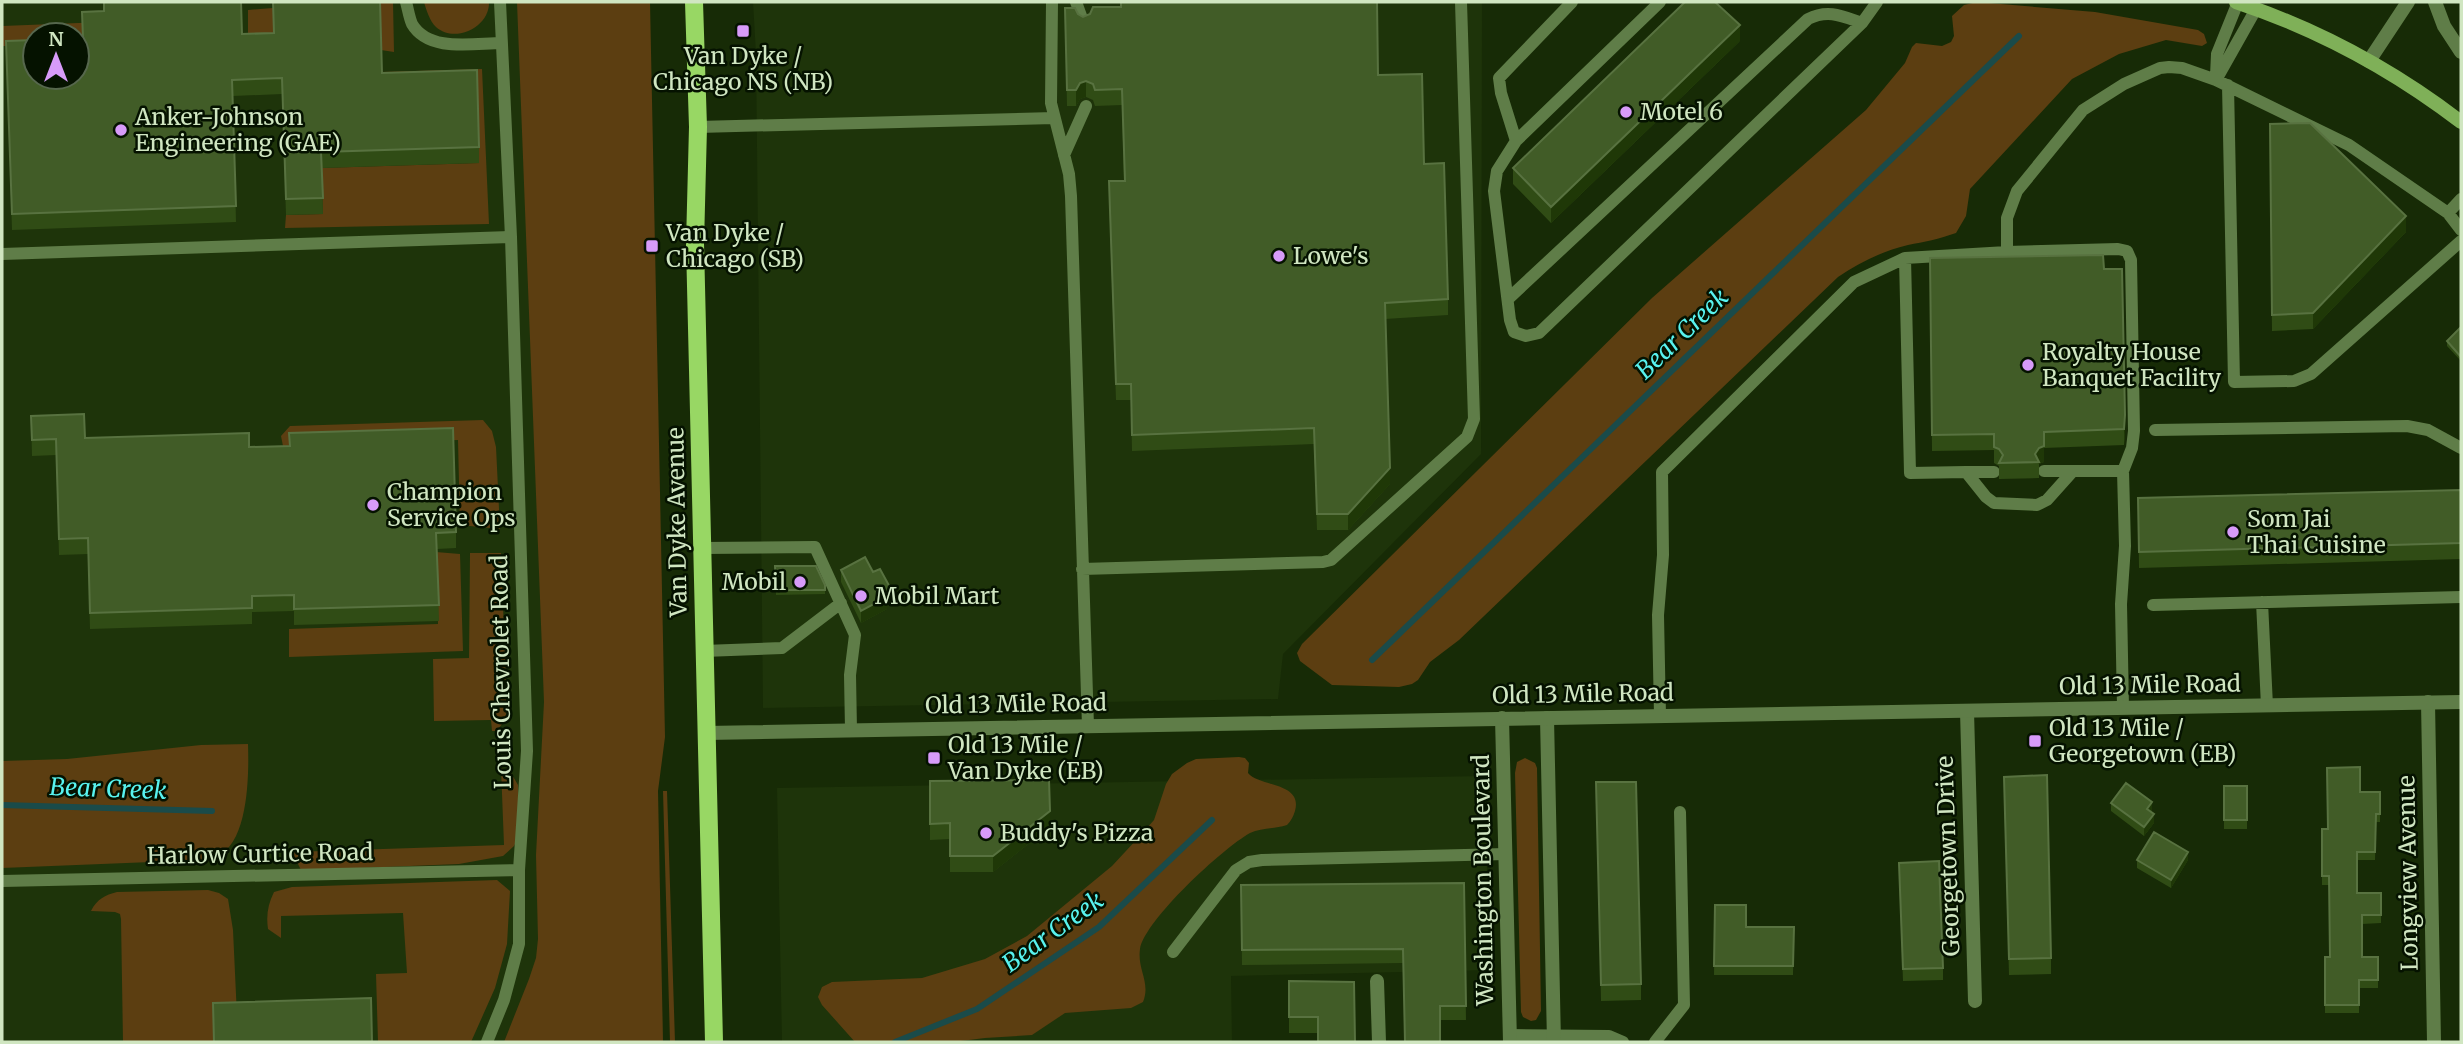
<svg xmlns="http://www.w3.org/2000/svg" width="2463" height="1044" font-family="Merriweather,serif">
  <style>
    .built { fill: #1e340a; fill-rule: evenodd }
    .green { fill: #5c3e11 }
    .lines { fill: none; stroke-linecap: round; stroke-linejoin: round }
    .stream { stroke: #1a4b4a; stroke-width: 6 }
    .service { stroke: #5f7d48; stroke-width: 12 }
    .minor { stroke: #5f7d48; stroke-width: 14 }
    .tertiary { stroke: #5f7d48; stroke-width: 14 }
    .secondary { stroke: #7fb058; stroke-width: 14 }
    .primary { stroke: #98d764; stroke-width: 18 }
    .wall { fill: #304c15 }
    .shaded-wall { fill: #1f3807 }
    .building { fill: #415c27; stroke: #587240; stroke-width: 2 }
    .poi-dot { fill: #d79bf9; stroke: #051200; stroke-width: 2.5 }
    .labels { text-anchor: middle; stroke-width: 5; stroke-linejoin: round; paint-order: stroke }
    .poi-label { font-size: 23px; fill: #d0e6c1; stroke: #051200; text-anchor: start }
    .street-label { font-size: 23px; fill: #d0e6c1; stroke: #051200 }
    .water-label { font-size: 24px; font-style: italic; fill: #58f3ef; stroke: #051200 }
  </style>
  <rect width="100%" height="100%" fill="#172b06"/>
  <path class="built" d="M2 2H635L663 1042H2ZM35 35H77V77H35Z
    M753 2H1482L1481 454 1283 654 1278 699 763 708 756 54Z
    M1485 776 1489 970 1231 976 1232 1042H782L777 788Z"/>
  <path class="green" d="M379 2H393L394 52 381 50Z
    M424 2H489C490 27 455 44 436 27 430 22 426 9 424 2Z
    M517 2H650L665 737 658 791 663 1042H504L529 979 536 958 538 939 536 855 544 702Z
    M1977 2 2095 12 2198 30 2204 34 2207 43 2202 46 2166 40 2119 54 2072 79 1970 189 1966 216 1956 233C1939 239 1924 242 1908 245 1882 251 1859 263 1838 277L1459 640 1430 662 1418 680 1412 684 1399 687 1332 685 1300 661 1297 653 1302 644 1652 298 1866 110 1905 63 1912 47 1916 43 1942 46 1951 42 1954 36 1952 16 1964 5Z
    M273 8 274 39 248 41V10Z
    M104 22 83 54 77 55V35H35V56L6 57V46H2V26Z
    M482 69 489 224 285 228 286 215 323 214 321 168 479 163 382 89 381 72Z
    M483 420 492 431 496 447 500 529 460 525 458 440 283 446 281 436 290 426Z
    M436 552 460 554 463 651 289 657V629L438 624Z
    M470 553H501L507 711 504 722 496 731H492L491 720 434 721 433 659 469 658Z
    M248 744C249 773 249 843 217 856 212 858 206 859 201 860L2 868V761L67 759 201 745Z
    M1239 757 1245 758 1249 763 1248 773C1259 787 1303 782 1295 811 1293 817 1291 821 1287 825 1274 829 1261 828 1250 833 1223 848 1145 920 1140 949 1137 970 1151 982 1143 1002L1131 1008 1065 1013 1032 1035 985 1038 953 1042H855L822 1005 818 997 822 987 832 982 922 978 985 959 1027 936 1112 866 1138 838 1154 820 1166 784 1172 774 1187 763 1196 759Z
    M1525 758 1535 763 1537 768 1541 1011 1536 1020 1531 1021 1523 1017 1521 1012 1515 773 1517 762Z
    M501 768 511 773 518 785 519 821 518 838 514 846 503 856 459 864 311 870H301L292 852 504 845Z
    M663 791H667L675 1042H670Z
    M497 880 510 891 507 944 495 988 471 1042H378L376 974 407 973 403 913 281 916V938L268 929C266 915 268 904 274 892L292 887Z
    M208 890 219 893 228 899 233 930 237 1016 213 1019V1042H123L121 919 120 914 115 912 91 911C97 899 105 895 117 892Z"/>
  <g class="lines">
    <path class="stream" d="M1372 660 2019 36
      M2 805 212 811
      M895 1042 977 1009 1099 927 1212 820"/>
    <path class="service" d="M406 2C408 9 409 17 412 24 429 53 474 43 502 43
      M1052 2 1051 103 1069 174 1071 196 1088 726
      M1076 2 1084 24
      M1660 2 1516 141 1497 171 1494 191 1510 320 1514 332 1526 336 1539 333 1862 23 1877 2
      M2216 76 2217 54 2238 2
      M2216 80 2256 9
      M2228 85 2234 382 2294 381 2311 374 2461 241
      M698 127 1054 118
      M1516 141 1501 93 1499 78 1572 2
      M1064 155 1086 106
      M2461 199 2448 213 2461 230
      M2007 252 2118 249 2127 251 2131 260 2134 431 2132 448 2123 471 2125 546 2121 604 2123 708
      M2 254 511 237
      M1905 258 1910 473 1966 472 1986 497 1994 503 2037 505 2047 500 2073 471H2123
      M1508 299 1808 19C1828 9 1842 16 1862 23
      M2155 430 2407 426 2428 430 2461 448
      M2044 471H2073
      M1966 472H1994
      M702 548 815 547 855 635 850 675 851 730
      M1082 569 1323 562 1331 560 1467 437 1474 419 1461 2
      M2262 602 2267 706
      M2153 605 2461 597
      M704 651 782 648 841 603
      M1660 716 1658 615 1663 555 1662 472 1854 282 1905 258 2007 252V218L2017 191 2083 110 2124 84 2160 68 2169 67 2182 68 2216 80 2349 145 2448 213
      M2 881 519 870
      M1173 952 1236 870 1249 862 1262 860 1506 854
      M1510 1035 1609 1036 1623 1042
      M487 1042 504 1000 519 944V870L527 751 511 237 500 2
      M1655 1042 1684 1005 1680 812"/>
    <path class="minor" d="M2428 702 2434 1042
      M1967 711 1975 1001
      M1502 718 1510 1042
      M1547 718 1554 1042
      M1377 981 1379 1042"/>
    <path class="tertiary" d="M2435 2 2444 26 2461 52
      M2369 61 2408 2
      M706 733 2461 702"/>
    <path class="secondary" d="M2236 2C2317 29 2393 70 2461 122"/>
    <path class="primary" d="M694 2 698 127 695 244 714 1042"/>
  </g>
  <path class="wall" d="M103 2 242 34 382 73 479 147V163L322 168 323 214 286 215 282 94 233 96 236 222 12 230 6 41 82 38 104 11Z
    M1065 8 1083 17 1378 75 1424 164 1448 299V315L1385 319 1390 484 1348 530H1317L1314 444 1132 451 1131 400H1116L1109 197 1124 181 1122 105 1095 106 1093 100 1086 97 1080 99 1076 106H1067Z
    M1740 41 1551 223 1513 184V168Z
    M2270 124 2406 232 2313 329 2272 331Z
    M1930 258 2104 269 2125 431 2124 445 2044 448V462L2039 464V478L1999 479V466L1994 463V450L1932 451Z
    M2461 327V361L2447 346V341Z
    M31 416 85 438 249 447 456 532V548L437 549 439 621 294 625V611L252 612V624L90 629 88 554 59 555 56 455 32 456Z
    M2461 490V559L2139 568 2138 498Z
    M775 566 825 585V594L776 595Z
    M841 570 873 572 892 603 887 606V609L861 623 841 582Z
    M930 781 1050 827 993 872H950V839L930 840Z
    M1596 782 1641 984V1000L1601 1001Z
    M2224 786H2247V829H2224Z
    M2360 792H2380V822H2376L2375 860H2357V893H2381V923L2362 924V957H2378V988H2359V1013H2325V957H2330L2329 885H2322V829H2327Z
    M2004 793 2051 958V974L2009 975Z
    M2111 803 2152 810 2151 812 2154 823 2144 836 2111 811Z
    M2137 860H2188L2171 888 2137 868Z
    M1899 875 1943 968V980L1903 981Z
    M1464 883 1466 1020H1440L1403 963 1242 965 1241 885Z
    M1715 905 1746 927H1794L1793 975H1714Z
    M1289 981 1355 1042 1318 1033H1289Z"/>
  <path class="shaded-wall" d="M1740 25V41L1551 223V207Z
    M1086 81V97L1080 99 1076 106V90L1080 83Z
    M2406 216V232L2313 329V313Z
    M2125 415V431L2124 445V429Z
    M2044 446V462L2039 464 2035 454 2039 448Z
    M1390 468V484L1348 530V514Z
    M892 591V603L887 606V609L861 623V611Z
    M2152 802V810L2147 817V809Z
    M1050 811V827L993 872V856Z
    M2154 814V823L2144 836V827Z
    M2188 852V860L2171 888V880Z"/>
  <path class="building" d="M104 2H241L242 34 274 33 273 2H380L382 73 477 70 479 147 321 152 323 198 286 199 282 78 232 80 236 206 12 214 6 41 35 40V77H77V39L83 38 82 12 104 11Z
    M1121 2H1377L1378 75 1422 74 1424 164 1444 163 1448 299 1385 303 1390 468 1348 514H1317L1314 428 1132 435 1131 384H1116L1109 181H1125L1122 89 1095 90 1093 84 1086 81 1080 83 1076 90H1067L1065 8H1075L1078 14 1083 17 1090 14 1093 7H1121Z
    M1685 2H1715L1740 25 1551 207 1513 168Z
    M2310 123 2406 216 2313 313 2272 315 2270 124Z
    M2103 255 2104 269H2122L2125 415 2124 429 2044 432V446L2039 448 2035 454 2039 462 1999 463 2003 455 1999 449 1994 447V434L1932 435 1930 258Z
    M2461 327V357L2447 341Z
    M84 414 85 438 249 433V447L290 446 289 433 453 428 456 532 436 533 439 605 294 609V595L252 596V608L90 613 88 538 59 539 56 439 32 440 31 416Z
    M2461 490V543L2139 552 2138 498Z
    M865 557 873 572 880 569 892 591 885 594 887 597 861 611 841 570Z
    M775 566H816L825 585V590H776Z
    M2360 767V792H2380V814H2376L2375 852H2357V893H2381V915H2362V957H2378V980H2359V1005H2325V957H2330L2329 876H2322V829H2328L2327 768Z
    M2047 775 2051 958 2009 959 2004 777Z
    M1049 780 1050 811 993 856H950V823L930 824V781Z
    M1596 782H1636L1641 984 1601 985Z
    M2126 783 2152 802 2147 809 2154 814 2144 827 2111 803Z
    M2224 786H2247V820H2224Z
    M2154 832 2188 852 2171 880 2137 860Z
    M1939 861 1943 968 1903 969 1899 863Z
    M1464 883 1466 1006H1440V1042H1405L1403 949 1242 950 1241 885Z
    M1715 905H1746V927H1794L1793 966H1714Z
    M1289 981 1354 982 1355 1042H1318V1017H1289Z
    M371 998 372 1042H214L213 1003Z"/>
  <g class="poi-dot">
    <rect x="736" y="24" width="14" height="14" rx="3.5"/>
    <circle cx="1626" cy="112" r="7"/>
    <circle cx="121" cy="130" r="7"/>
    <rect x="645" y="239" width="14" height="14" rx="3.5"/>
    <circle cx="1279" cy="256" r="7"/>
    <circle cx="2028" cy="365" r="7"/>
    <circle cx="373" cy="505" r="7"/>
    <circle cx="2233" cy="532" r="7"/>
    <circle cx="800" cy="582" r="7"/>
    <circle cx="861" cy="596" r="7"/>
    <rect x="2028" y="734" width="14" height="14" rx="3.5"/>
    <rect x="927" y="751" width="14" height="14" rx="3.5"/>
    <circle cx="986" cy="833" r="7"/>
  </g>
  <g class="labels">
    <g class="poi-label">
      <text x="743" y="64" text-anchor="middle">Van Dyke /<tspan x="743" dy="26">Chicago NS (NB)</tspan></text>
      <text x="1640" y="120">Motel 6</text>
      <text x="135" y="125">Anker-Johnson<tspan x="135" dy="26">Engineering (GAE)</tspan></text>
      <text x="666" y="241">Van Dyke /<tspan x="666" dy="26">Chicago (SB)</tspan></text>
      <text x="1293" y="264">Lowe's</text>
      <text x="2042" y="360">Royalty House<tspan x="2042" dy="26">Banquet Facility</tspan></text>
      <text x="387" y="500">Champion<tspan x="387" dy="26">Service Ops</tspan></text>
      <text x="2247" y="527">Som Jai<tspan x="2247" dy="26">Thai Cuisine</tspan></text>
      <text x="786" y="590" text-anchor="end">Mobil</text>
      <text x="875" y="604">Mobil Mart</text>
      <text x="2049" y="736">Old 13 Mile /<tspan x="2049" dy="26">Georgetown (EB)</tspan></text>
      <text x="948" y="753">Old 13 Mile /<tspan x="948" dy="26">Van Dyke (EB)</tspan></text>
      <text x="1000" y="841">Buddy's Pizza</text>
    </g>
    <g class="street-label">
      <text transform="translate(677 522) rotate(-91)" y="8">Van Dyke Avenue</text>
      <text transform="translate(501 672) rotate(-91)" y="8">Louis Chevrolet Road</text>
      <text transform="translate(2150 685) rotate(-1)" y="8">Old 13 Mile Road</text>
      <text transform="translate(1583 694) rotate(-1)" y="8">Old 13 Mile Road</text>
      <text transform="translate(1016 704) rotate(-1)" y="8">Old 13 Mile Road</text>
      <text transform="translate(260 854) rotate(-1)" y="8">Harlow Curtice Road</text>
      <text transform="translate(1948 856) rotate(-92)" y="8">Georgetown Drive</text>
      <text transform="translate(2408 873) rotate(-91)" y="8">Longview Avenue</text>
      <text transform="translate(1483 880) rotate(-91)" y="8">Washington Boulevard</text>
    </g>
    <g class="water-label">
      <text transform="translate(1682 334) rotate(-44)" y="8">Bear Creek</text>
      <text transform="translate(108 789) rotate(2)" y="8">Bear Creek</text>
      <text transform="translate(1053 932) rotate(-36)" y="8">Bear Creek</text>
    </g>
  </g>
  <rect width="2463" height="1044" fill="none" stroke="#d0e6c1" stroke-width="7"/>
  <g transform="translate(56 56)"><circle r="33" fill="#051200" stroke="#56674d" stroke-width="2"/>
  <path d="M0-5L12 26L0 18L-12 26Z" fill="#d79bf9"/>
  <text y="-10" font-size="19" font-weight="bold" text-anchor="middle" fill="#d0e6c1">N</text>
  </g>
</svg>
